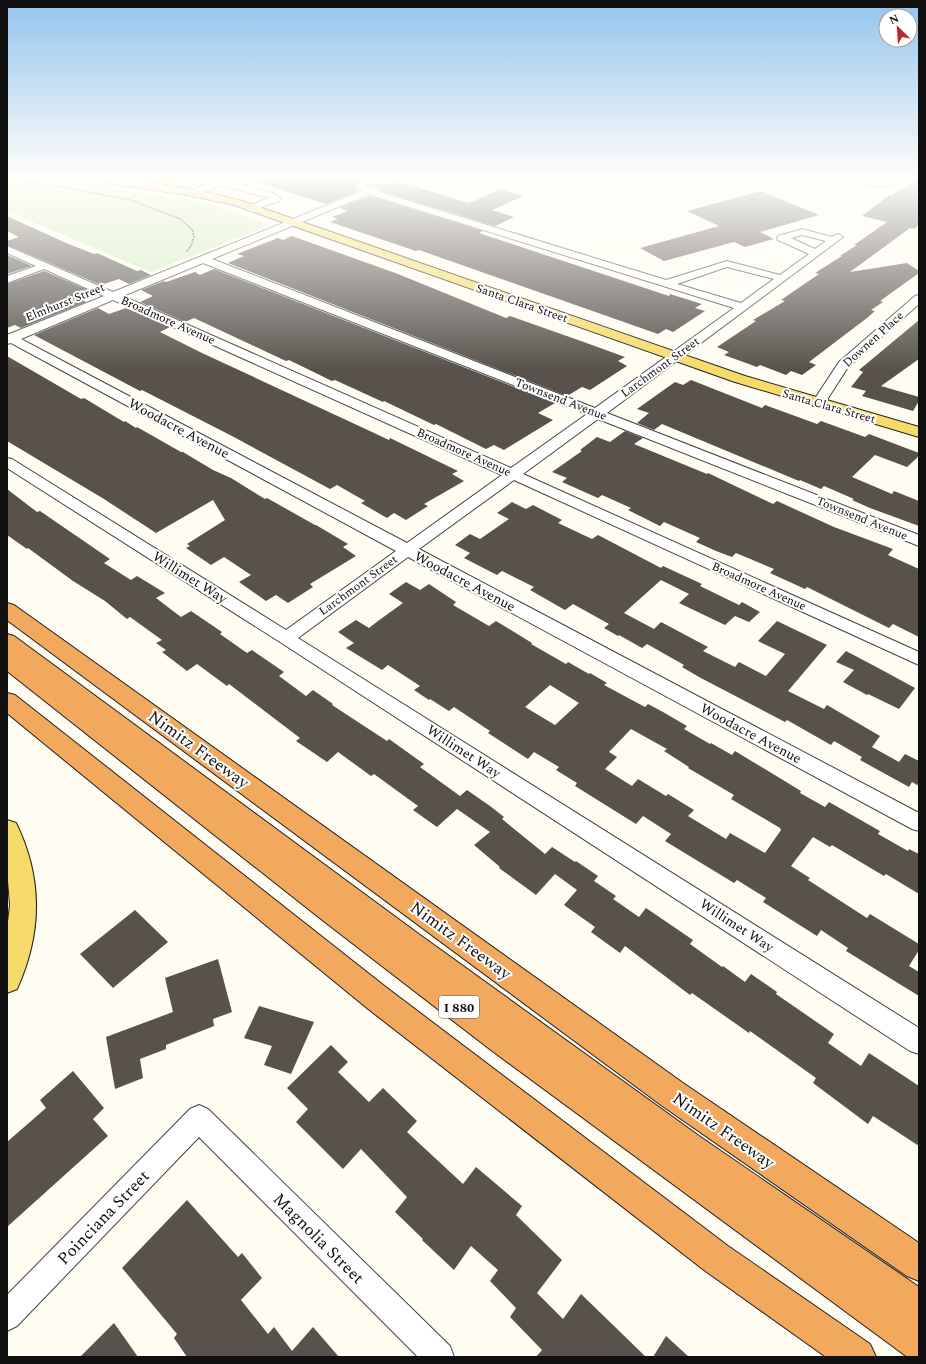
<svg xmlns="http://www.w3.org/2000/svg" width="926" height="1364" font-family="Spectral,serif">
  <style>
    .green { fill: #d1eabc }
    .building { fill: #58514c; fill-rule: evenodd }
    .lines { fill: none; stroke-linecap: round; stroke-linejoin: round }
    .minor-casing { stroke: #434343; stroke-width: 2 }
    .major-casing { stroke: #212121; stroke-width: 2 }
    .highway-casing { stroke: #212121; stroke-width: 2 }
    .path { stroke: #323232; stroke-width: 1.5; stroke-dasharray: 2 1; stroke-linecap: butt }
    .minor { fill: #fff; fill-rule: evenodd }
    .major { fill: #f6db6b; fill-rule: evenodd }
    .highway { fill: #f2a85d; fill-rule: evenodd }
    .labels { text-anchor: middle; stroke-width: 4; stroke-linejoin: round; paint-order: stroke }
    .far-street-label { font-size: 12px; fill: #101010; stroke: #fff }
    .shield { fill: #fff; stroke: #585858; stroke-width: 1 }
    .shield-label { font-size: 13px; font-weight: bold; fill: #101010 }
    .street-label { font-size: 14px; fill: #101010; stroke: #fff }
    .near-street-label { font-size: 17px; fill: #101010; stroke: #fff }
  </style>
  <rect width="100%" height="100%" fill="#fffdf2"/>
  <path class="green" d="M7 179H67L115 189 195 201 229 210 270 225 151 272 7 211Z"/>
  <path class="building" d="M258 179H363L355 183 356 189 358 191 326 204 257 182Z
    M916 179H919V224L914 229 910 228 850 272 907 263 919 271V273L880 301 883 302 871 310 875 311 867 318 809 362 816 365 802 375 791 371 786 375 760 365 757 367 724 355 729 352 717 347 756 321 753 320 785 301 781 300 819 274 815 273 842 256H840L857 245H854L887 222 862 216 889 195 891 196Z
    M398 181 469 203 501 189 523 196 492 210 514 217 495 226 381 191V188L378 186H369L373 185H391Z
    M761 191 819 215 760 232 774 239 745 247 734 242 664 261 640 248 719 226 687 211Z
    M370 196 483 231 479 233 669 296 670 294 702 304 695 308 705 311 673 332 666 329 658 334 419 250 416 251 330 222 338 219 332 217 348 211 339 208Z
    M7 216 66 243 94 254 97 253 137 271 141 270 151 275 129 284 119 279 101 285 7 245V241L19 237 7 231Z
    M292 236 398 274 506 318 510 316 581 341 625 357 618 361 627 366 590 390 582 387 567 396 228 263 244 256 237 254 278 238 283 240Z
    M7 255 32 266 7 274Z
    M214 269 555 403 538 413 553 420 504 450 494 445 486 449 436 424 434 425 384 401 383 402 335 380 332 381 289 360 286 361 194 318 185 322 140 302 153 296 141 290 164 281 166 282 195 272 200 275Z
    M44 271 88 290 74 295 86 302 21 328 15 325 7 328V284Z
    M98 308 109 314 126 308 170 327 160 332 202 353 372 432 389 440 390 438 458 471 452 474 464 481 424 504 428 506 406 520 394 513 387 518 361 503 365 501 337 485 330 489 232 436 142 390 140 391 34 335Z
    M919 320V359L881 386 919 397V401L913 411 862 396 866 391 851 387 863 372 859 370Z
    M7 356 81 399 84 398 124 422 125 421 136 428 137 427 181 452H183L213 470 231 478 265 499 267 498 315 525H316L348 544 343 547 356 556 310 584 313 587 288 603 276 595 266 601 239 582 251 575 224 557 211 565 186 548 190 546 187 544 225 520 213 500 156 533 104 499 7 441Z
    M691 380 762 408 765 405 817 424 821 421 865 437 869 434 919 453V456L907 467 875 455 852 477 892 494 894 491 919 501V526L870 508 852 500 854 499 824 486 821 489 800 480 799 481 662 424 654 430 637 423 649 413 637 409 675 382 683 385Z
    M625 431 643 438 634 444 707 474 708 473 773 504 777 501 834 527 893 549 888 555 919 569V637L893 624 889 628 807 587 805 589 770 573 774 569 736 553 732 557 716 551 696 542 700 538 664 522 660 526 628 510 631 508 602 495 598 498 562 482 567 478 552 472 582 451 580 450 597 437 610 442Z
    M7 489 37 512 40 511 110 559 104 563 131 580 137 576 165 593 156 598 181 617 191 611 222 632 220 634 247 653 252 650 284 672 279 676 306 696 313 690 333 704 332 705 387 741 389 739 424 764 420 767 460 796 467 790 490 806 504 817 502 819 545 854 552 847 575 862 576 861 598 876 594 881 616 896 613 899 639 917 646 908 693 940 690 944 722 967 723 966 745 982 751 974 777 992 776 994 834 1034 828 1043 861 1066 869 1053 919 1086V1146L873 1116 868 1124 813 1083 816 1078 750 1031 749 1033 692 993 690 995 625 946 620 953 591 932 595 927 564 905 577 890 555 874 536 895 499 868 500 867 474 845 490 832 457 809 437 827 413 810 418 806 374 774 371 776 338 752 327 762 296 741 300 738 229 684 227 686 197 664 187 671 162 652 166 650 156 643 162 640 130 617 127 619 105 601 73 581 28 548 27 549 7 535Z
    M512 502 526 509 533 505 562 520 558 523 592 539 598 535 661 568 663 566 702 584 700 586 739 605 742 602 760 612 749 622 735 616 725 625 679 603 689 594 661 580 624 613 654 629 661 622 708 647 703 651 735 667 739 662 766 676 785 654 758 641 777 621 827 645 788 691 824 709 827 705 880 736 872 747 899 762 905 754 919 761V786L912 782 909 787 860 760 862 757 834 741 831 745 787 720 785 722 699 677 682 667 684 665 647 644 642 648 619 635 618 636 604 628 609 624 573 604 565 610 530 590 534 587 502 571 497 575 464 558 470 553 455 545 470 534 480 539 509 519 497 513Z
    M406 582 420 590 429 584 456 602 453 605 489 626 496 621 532 643 531 644 566 664 568 662 589 674 590 673 607 683 604 685 645 707 648 704 663 712 687 726 684 729 710 744 711 743 732 755 735 751 801 791 800 793 825 807 829 802 880 831 878 834 908 851 909 849 919 854V894L886 874 884 876 832 845 830 847 813 837 791 866 810 878 808 880 867 918 870 914 919 944V950L909 966 919 972V996L846 951 848 948 821 930 817 936 763 902 766 898 737 880 734 883 665 841 671 834 643 816 636 824 575 786 577 783 556 770 559 767 534 752 528 759 488 733 490 731 454 707 449 711 430 699 429 700 414 690 420 686 388 665 382 670 346 648 354 643 338 632 356 620 369 628 378 621 403 603 389 594ZM550 685 579 703 555 725 525 707ZM631 729 667 749 664 751 689 767 688 768 734 795 731 799 780 828 781 830 765 853 730 833 726 839 688 816 694 810 668 794 666 796 638 779 632 786 605 769 617 757 609 752Z
    M846 651 882 670 915 688 899 709 868 694 867 695 843 682 854 670 836 662Z
    M135 910 168 942 113 988 80 954Z
    M218 959 232 1012 213 1019 214 1026 166 1045V1049L140 1059 143 1078 115 1089 106 1037 173 1012 165 978Z
    M259 1006 314 1022 291 1074 264 1065 272 1046 244 1038Z
    M331 1045 348 1062 338 1072 369 1102 383 1088 417 1121 407 1132 463 1184 476 1167 522 1206 516 1215 562 1260 537 1293 563 1319 581 1294 646 1357H536L542 1350 510 1317 516 1308 490 1281 498 1270 471 1246 454 1270 422 1240 423 1239 395 1212 407 1197 361 1149 343 1169 296 1122 308 1109 287 1088Z
    M73 1071 104 1108 93 1119 108 1136 7 1227V1142L46 1108 40 1100Z
    M187 1200 238 1257 242 1253 262 1278 241 1300 268 1334 274 1327 292 1351 313 1327 339 1357H187L174 1338 177 1334 122 1268Z
    M114 1323 138 1357H80Z
    M666 1336 689 1357H653Z"/>
  <g class="lines">
    <g class="minor-casing">
      <path id="minor" d="M366 179H396L397 181C391 187 374 181 364 186L370 188 378 187 380 189 378 191 380 192 666 280 727 261 780 275 809 254 778 240 777 238 778 236 802 229 832 237 838 234 843 237 607 413 919 535V546L598 419 523 474 919 652V665L514 480 419 549 919 813V831L912 829 408 557 298 638 919 1028V1054L910 1051 280 642 7 468V458L12 459 286 630 396 551 11 343 7 344V335L104 296 44 269 7 283V276L36 266 7 253V246L113 292 362 191 357 189 356 184ZM370 194 374 196 734 308 595 408 212 259ZM802 235 826 241 815 249 791 238ZM203 263 587 414 511 468 123 296ZM727 267 774 279 741 303 677 284ZM113 300 502 475 407 543 21 339Z
        M849 179C860 179 869 182 879 182 887 182 893 178 901 179 888 193 866 185 850 181Z
        M224 180 273 193 281 199 279 201 251 211 246 208 248 206 269 198 224 186H219L193 196 188 193 190 191 215 181Z
        M919 295V304L848 367 823 406H813L812 403 839 362 915 296Z
        M199 1105 208 1109 450 1346 454 1357H418L199 1137 17 1326 7 1331V1295L190 1109Z"/>
    </g>
    <g class="major-casing">
      <path id="major" d="M95 179C144 179 194 188 242 201L745 376 919 427V437L735 382 234 205 187 195 100 182 96 181Z
        M7 820 16 823C43 878 42 934 17 989L7 993V930L10 905 7 869Z"/>
    </g>
    <g class="highway-casing">
      <path id="highway" d="M7 603 14 605 683 1083 919 1243V1281L907 1276 661 1105 7 620Z
        M7 634 14 636 420 935 699 1136 919 1287V1357L906 1356 491 1050 321 919 7 671V652L8 653Z
        M7 693 15 695 387 988 728 1246 870 1344 876 1357H826L704 1270 367 1008 7 713Z"/>
    </g>
    <path class="path" d="M7 180 51 185 131 200 180 219 192 229 194 237 191 246 186 252
      M29 182 40 179"/>
    <use href="#minor" class="minor"/>
    <use href="#major" class="major"/>
    <use href="#highway" class="highway"/>
  </g>
  <linearGradient id="sky" x2="0" y2="1"><stop stop-color="#94c4ee"/><stop offset="0.48" stop-color="#fffef9"/><stop offset="1" stop-color="#fffef9" stop-opacity="0"/></linearGradient>
  <rect width="926" height="370" fill="url(#sky)"/>
  <g class="labels">
    <g class="far-street-label">
      <text transform="translate(65 302) rotate(-22)" y="4">Elmhurst Street</text>
      <text transform="translate(522 303) rotate(19)" y="4">Santa Clara Street</text>
      <text transform="translate(168 320) rotate(24)" y="4">Broadmore Avenue</text>
      <text transform="translate(873 339) rotate(-42)" y="4">Downen Place</text>
      <text transform="translate(660 367) rotate(-36)" y="4">Larchmont Street</text>
      <text transform="translate(561 399) rotate(21)" y="4">Townsend Avenue</text>
      <text transform="translate(829 406) rotate(16)" y="4">Santa Clara Street</text>
      <text transform="translate(464 452) rotate(24)" y="4">Broadmore Avenue</text>
      <text transform="translate(862 518) rotate(22)" y="4">Townsend Avenue</text>
      <text transform="translate(358 585) rotate(-36)" y="4">Larchmont Street</text>
      <text transform="translate(759 586) rotate(24)" y="4">Broadmore Avenue</text>
    </g>
    <rect class="shield" x="439" y="996" width="40" height="22" rx="3"/>
    <g class="shield-label">
      <text x="459" y="1012">I 880</text>
    </g>
    <g class="street-label">
      <text transform="translate(179 428) rotate(28)" y="5">Woodacre Avenue</text>
      <text transform="translate(190 577) rotate(32)" y="5">Willimet Way</text>
      <text transform="translate(465 581) rotate(28)" y="5">Woodacre Avenue</text>
      <text transform="translate(751 733) rotate(28)" y="5">Woodacre Avenue</text>
      <text transform="translate(464 751) rotate(33)" y="5">Willimet Way</text>
      <text transform="translate(737 925) rotate(33)" y="5">Willimet Way</text>
    </g>
    <g class="near-street-label">
      <text transform="translate(199 749) rotate(36)" y="6">Nimitz Freeway</text>
      <text transform="translate(461 940) rotate(36)" y="6">Nimitz Freeway</text>
      <text transform="translate(724 1130) rotate(35)" y="6">Nimitz Freeway</text>
      <text transform="translate(103 1217) rotate(-46)" y="6">Poinciana Street</text>
      <text transform="translate(319 1238) rotate(45)" y="6">Magnolia Street</text>
    </g>
  </g>
  <rect width="926" height="1364" fill="none" stroke="#101010" stroke-width="16"/>
  <g transform="translate(898 28) rotate(335)"><circle r="19" fill="#ffffff" stroke="#9f9f9f"/>
  <path d="M0-3L7 15L0 10L-7 15Z" fill="#bf2828"/>
  <text y="-6" font-size="11" font-weight="bold" text-anchor="middle" fill="#101010">N</text>
  </g>
</svg>
